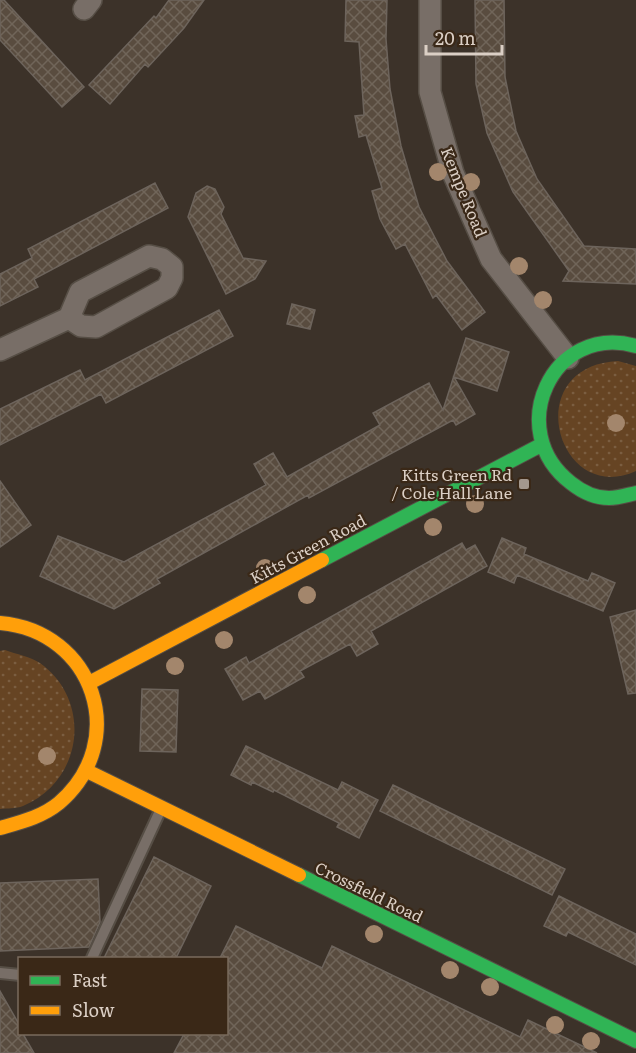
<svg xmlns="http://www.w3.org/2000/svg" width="636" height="1053" font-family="Literata,serif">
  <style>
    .grass { fill: url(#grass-dots) }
    .building { fill: url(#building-cross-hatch); stroke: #6d645c; stroke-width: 1.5 }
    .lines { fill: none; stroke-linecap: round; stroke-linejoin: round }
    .lane-casing { stroke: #564e45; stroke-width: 14 }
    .street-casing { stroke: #564e45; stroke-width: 24 }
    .fast-casing { stroke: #564e45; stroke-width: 16 }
    .slow-casing { stroke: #564e45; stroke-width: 16 }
    .lane { stroke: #786e67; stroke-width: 10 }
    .street { stroke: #786e67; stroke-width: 21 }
    .fast { stroke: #30b455; stroke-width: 14 }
    .slow { stroke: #ff9f0a; stroke-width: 14 }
    .tree { fill: #a3866c }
    .poi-dot { fill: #a3988e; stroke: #3a2817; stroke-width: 2 }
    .labels { text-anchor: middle; stroke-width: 4.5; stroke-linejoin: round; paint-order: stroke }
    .street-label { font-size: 16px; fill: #dbcfc5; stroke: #3a2817 }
    .poi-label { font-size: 16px; fill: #dbcfc5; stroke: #3a2817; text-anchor: end }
  </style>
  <defs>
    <pattern id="grass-dots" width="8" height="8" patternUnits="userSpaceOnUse" patternTransform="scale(1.5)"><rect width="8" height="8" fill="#664423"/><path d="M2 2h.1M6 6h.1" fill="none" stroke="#7b5e41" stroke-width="1.8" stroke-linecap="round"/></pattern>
    <pattern id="building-cross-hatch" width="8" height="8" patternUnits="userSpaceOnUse" patternTransform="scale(1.5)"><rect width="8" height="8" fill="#594c3f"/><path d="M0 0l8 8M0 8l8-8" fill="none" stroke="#706559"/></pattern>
  </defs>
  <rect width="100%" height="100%" fill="#3c3229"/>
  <path class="grass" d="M618 361 636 366V471C557 507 518 366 618 361Z
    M5 650C16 654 31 657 40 663 93 701 83 781 23 806 16 809 7 808 0 809V651Z"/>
  <path class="building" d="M0 0H4L84 87 62 107 0 40Z
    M169 0H204L184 28 148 67 145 64 110 104 89 85 154 16 156 18Z
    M346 0H387L386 39 390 89 401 146 419 207 447 261 485 312 462 330 436 295 433 298 405 244 396 249 380 219 372 191 382 188 366 135 359 137 355 116 364 115 359 42 345 41Z
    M475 0H504L505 77 516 131 537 179 584 246 636 249V284L563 281 569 271 513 192 487 133 476 84Z
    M155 183 168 208 34 279 38 287 0 306V274L32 258 28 249Z
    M207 186 215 189 224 207 221 214 243 258 266 261 255 279 226 294 188 217 196 193Z
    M292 304 315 310 310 329 287 324Z
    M219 310 233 336 106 403 101 394 0 445V409L80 370 85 380Z
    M466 338 509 352 497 391 454 377 475 414 456 425 453 420 309 498 308 495 157 579 160 583 114 609 40 576 58 536 124 562 266 485 254 464 273 453 287 477 380 425 373 413 429 383 443 410Z
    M0 481 31 525 0 547Z
    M502 538 526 548 524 554 588 581 592 573 615 583 603 611 517 575 514 583 488 572Z
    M462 543 466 550 475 545 487 566 371 631 378 644 357 656 350 644 300 671 304 677 265 699 260 691 243 700 225 669 246 657 249 663Z
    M636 610V693L628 694 610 617Z
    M142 689 178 690 176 752 140 751Z
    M246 746 338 790 342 782 378 800 359 838 337 827 339 823 274 790 273 792 252 782 251 785 231 775Z
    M393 785 565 869 552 895 380 811Z
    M154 857 211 886 176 958H104Z
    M98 879 100 922 89 947 0 951V883Z
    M559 896 636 934V965L568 932 566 936 544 926Z
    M236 926 322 968 332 946 520 1037 528 1020 597 1053H174L184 1034H226V958H220Z
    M0 991 20 1026V1034H23L34 1053H0Z"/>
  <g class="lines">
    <g class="lane-casing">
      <path id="lane" d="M92 958 161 809
        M0 973 20 975"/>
    </g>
    <g class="street-casing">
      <path id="street" d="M430 0V92L453 173 491 259 568 358
        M84 9 91 0
        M0 350 69 318 80 292 149 256 162 259 172 267V278L167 288 96 327 81 326 69 318"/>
    </g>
    <g class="fast-casing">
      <path id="fast" d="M636 346C552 322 503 431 571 483 581 491 595 498 609 498 618 498 627 495 636 493
        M322 560 541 445
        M299 875 636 1041"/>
    </g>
    <g class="slow-casing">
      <path id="slow" d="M0 623C94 631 131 741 59 803 42 817 21 822 0 828
        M91 682 322 560
        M87 771 299 875"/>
    </g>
    <use href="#lane" class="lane"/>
    <use href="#street" class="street"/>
    <use href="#fast" class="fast"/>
    <use href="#slow" class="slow"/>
  </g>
  <g class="tree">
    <circle cx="438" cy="172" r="9"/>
    <circle cx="471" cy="182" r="9"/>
    <circle cx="519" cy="266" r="9"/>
    <circle cx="543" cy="300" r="9"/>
    <circle cx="616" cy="423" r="9"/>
    <circle cx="475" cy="504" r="9"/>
    <circle cx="433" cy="527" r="9"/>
    <circle cx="265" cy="568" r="9"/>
    <circle cx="307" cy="595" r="9"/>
    <circle cx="224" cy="640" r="9"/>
    <circle cx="175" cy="666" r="9"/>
    <circle cx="47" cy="756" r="9"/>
    <circle cx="374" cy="934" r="9"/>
    <circle cx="450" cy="970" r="9"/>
    <circle cx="490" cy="987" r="9"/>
    <circle cx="555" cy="1025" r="9"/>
    <circle cx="591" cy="1041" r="9"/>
  </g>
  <rect class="poi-dot" x="518" y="478" width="12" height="12" rx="3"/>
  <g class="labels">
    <g class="street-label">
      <text transform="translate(464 192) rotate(68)" y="6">Kempe Road</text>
      <text transform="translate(308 549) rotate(-28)" y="6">Kitts Green Road</text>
      <text transform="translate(369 892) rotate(26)" y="6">Crossfield Road</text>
    </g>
    <g class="poi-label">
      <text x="512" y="481">Kitts Green Rd<tspan x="512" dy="18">/ Cole Hall Lane</tspan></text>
    </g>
  </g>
  <rect x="18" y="957" width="210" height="78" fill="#3a2817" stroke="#7a6b5d" stroke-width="1.5"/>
  <rect x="30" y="976" width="30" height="9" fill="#30b455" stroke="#7a6b5d" stroke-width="1.5"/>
  <text x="72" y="987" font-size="18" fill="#dbcfc5">Fast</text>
  <rect x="30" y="1006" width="30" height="9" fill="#ff9f0a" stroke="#7a6b5d" stroke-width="1.5"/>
  <text x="72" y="1017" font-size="18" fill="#dbcfc5">Slow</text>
  <path d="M426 45v9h76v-9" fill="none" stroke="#dbcfc5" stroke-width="3"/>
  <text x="435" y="45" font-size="18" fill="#dbcfc5" stroke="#3a2817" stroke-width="4.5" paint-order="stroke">20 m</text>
</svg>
